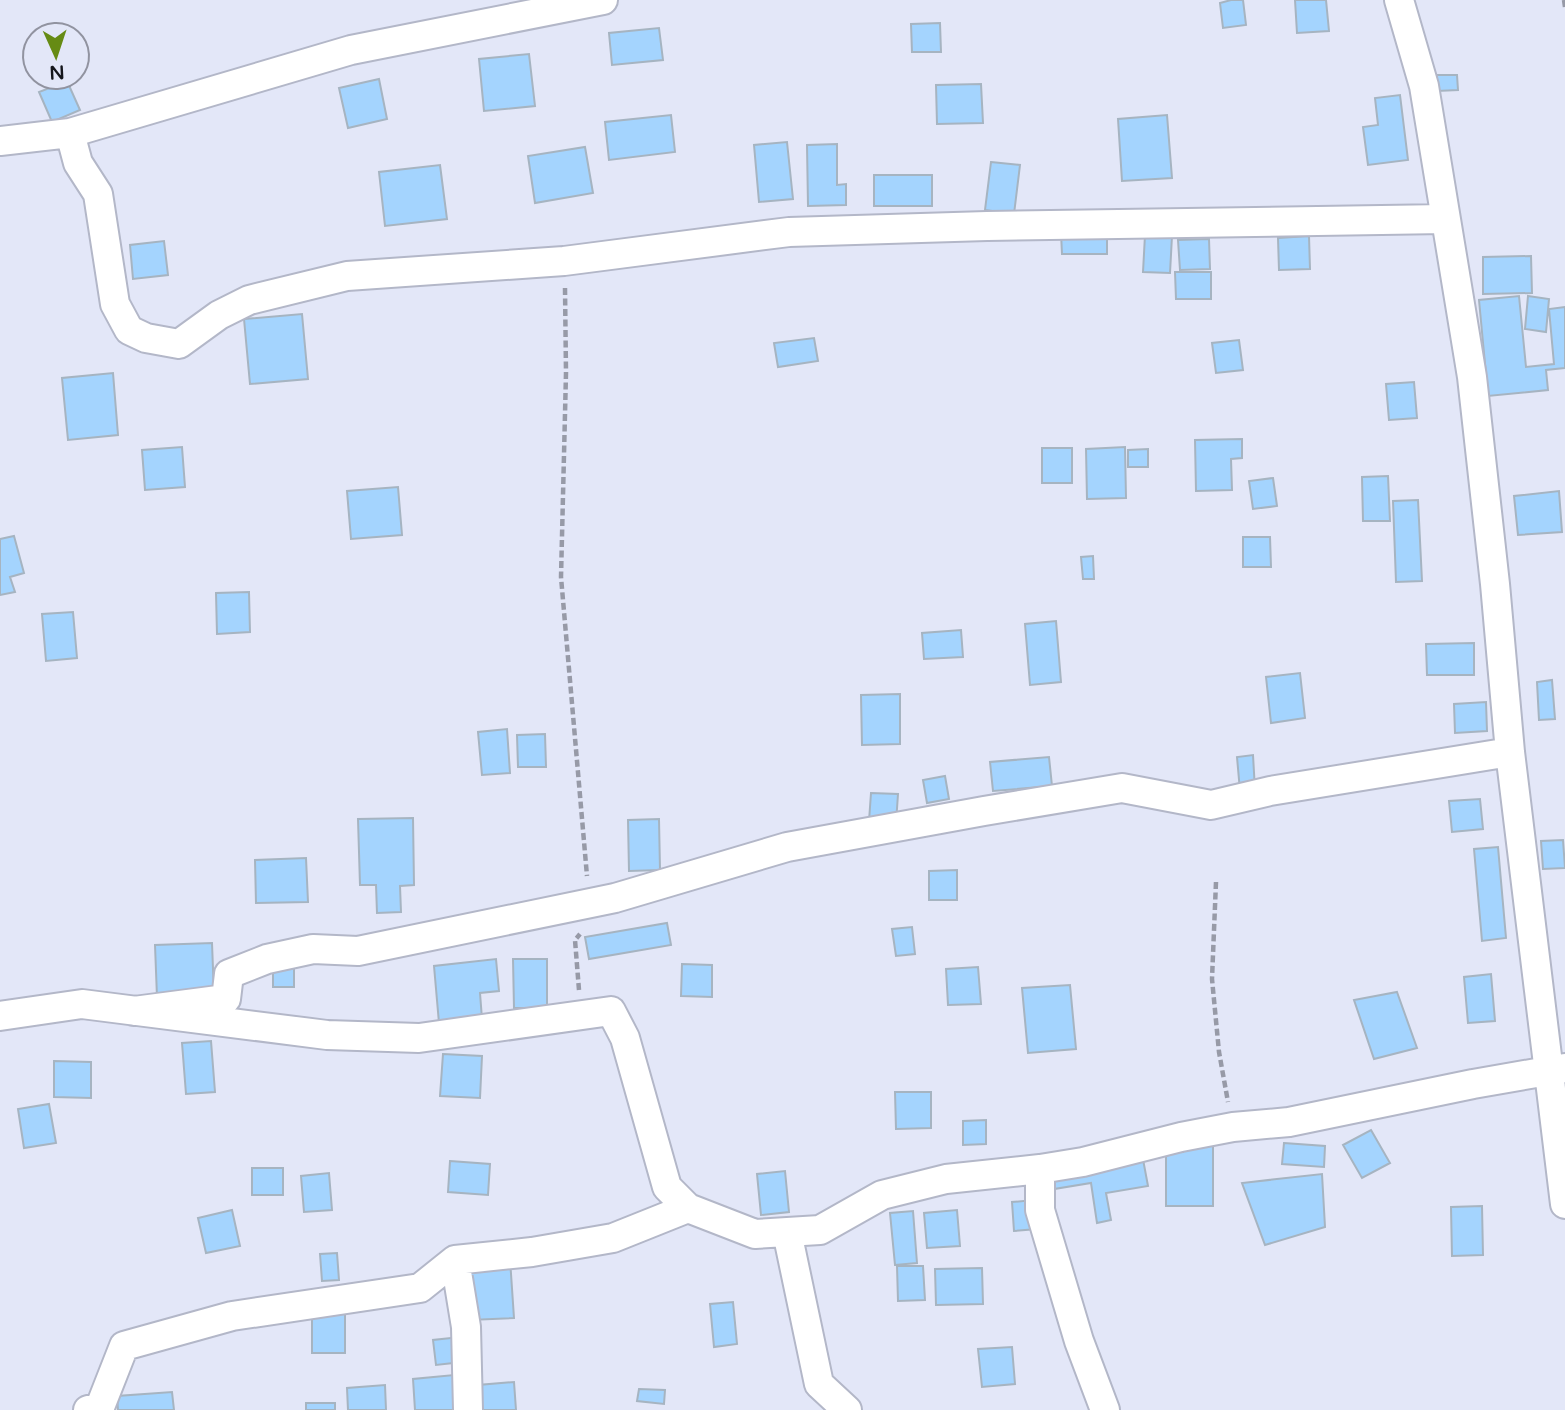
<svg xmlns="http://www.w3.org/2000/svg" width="1565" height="1410" font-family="'Varela Round',sans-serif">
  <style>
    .building { fill: #a4d4fe; stroke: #a6b4c1; stroke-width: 2 }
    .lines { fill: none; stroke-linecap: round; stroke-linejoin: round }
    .minor-casing { stroke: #b3b7c8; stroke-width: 32 }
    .path { stroke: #979aa7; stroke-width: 4.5; stroke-dasharray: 7 3.5; stroke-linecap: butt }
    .minor { stroke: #fff; stroke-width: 28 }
  </style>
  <rect width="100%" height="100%" fill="#e3e7f8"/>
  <path class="building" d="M1231 0H1243L1246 25 1223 28 1220 3Z
    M1295 0H1326L1329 31 1297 33Z
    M940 23 941 52H912L911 24Z
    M659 28 663 60 612 65 609 33Z
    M529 54 535 106 484 111 479 59Z
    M1437 75H1457L1458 90 1437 91Z
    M379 79 387 119 348 128 339 88Z
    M67 81 80 110 52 122 39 92Z
    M981 84 983 123 937 124 936 85Z
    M1400 95 1408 160 1368 165 1363 127 1378 125 1375 98Z
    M671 115 675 152 609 160 605 122Z
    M1167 115 1172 178 1122 181 1118 119Z
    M787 142 793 199 759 202 754 145Z
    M837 144V185L846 184V205L808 206 807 145Z
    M585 147 593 193 535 203 528 156Z
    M991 162 1020 165 1014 214 985 210Z
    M440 165 447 219 385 226 379 172Z
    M874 175H932V206H874Z
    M1107 232V254H1062L1061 233Z
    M1145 235 1172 236 1170 273 1143 272Z
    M1309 236 1310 269 1279 270 1278 238Z
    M1209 239 1210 269 1180 270 1178 240Z
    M164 241 168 275 133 279 130 245Z
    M1531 256 1532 293 1483 294V257Z
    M1175 272H1211V299H1176Z
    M1519 296 1526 367 1554 364 1549 309 1565 307V368L1546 370 1548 390 1488 396 1479 300Z
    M1528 296 1549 299 1546 332 1525 329Z
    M302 314 308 379 250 384 244 319Z
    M814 338 818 361 778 367 774 343Z
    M1239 340 1243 370 1216 373 1212 343Z
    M113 373 118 435 68 440 62 378Z
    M1414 382 1417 418 1389 420 1386 384Z
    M1242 439V458L1231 459 1232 490 1196 491 1195 440Z
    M182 447 185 487 145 490 142 450Z
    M1125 447 1126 498 1087 499 1086 449Z
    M1042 448H1072V483H1042Z
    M1148 449V467H1128V450Z
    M1388 476 1390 521H1363L1362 477Z
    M1273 478 1277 506 1253 509 1249 481Z
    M398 487 402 535 351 539 347 491Z
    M1559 491 1562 532 1518 535 1514 496Z
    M1418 500 1422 581 1396 582 1393 501Z
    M14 536 24 573 10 577 15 592 0 595V539Z
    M1243 537H1270L1271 567H1243Z
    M1093 556 1094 579H1083L1081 557Z
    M249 592 250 632 217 634 216 593Z
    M73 612 77 658 46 661 42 614Z
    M1056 621 1061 682 1030 685 1025 624Z
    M961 630 963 657 924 659 922 633Z
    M1474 643V675H1427L1426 644Z
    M1300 673 1305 718 1271 723 1266 677Z
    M1552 680 1555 719 1539 720 1537 682Z
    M900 694V744L862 745 861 695Z
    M1486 702 1487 731 1455 733 1454 704Z
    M507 729 510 773 482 775 478 732Z
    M545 734 546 767H518L517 735Z
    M1253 755 1255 790 1240 791 1237 757Z
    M1049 757 1052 786 993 791 990 762Z
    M945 776 949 799 927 803 923 780Z
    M871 793 898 794 896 823 869 821Z
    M1480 799 1483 829 1452 832 1449 801Z
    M413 818 414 885 400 886 401 912 377 913 376 885H360L358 819Z
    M659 819 660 870 629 871 628 820Z
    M1563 840 1565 868 1543 869 1541 841Z
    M1498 847 1506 938 1482 941 1474 849Z
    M306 858 308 902 256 903 255 860Z
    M957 870V900H929V871Z
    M667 923 671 945 589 959 585 937Z
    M912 927 915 954 896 956 892 929Z
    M212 943 214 995 157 997 155 945Z
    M273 959H294V987H273Z
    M496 959 499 991 480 993 482 1019 439 1023 434 966Z
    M513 959H547V1008H514Z
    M682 964 712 965V997L681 996Z
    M978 967 981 1004 948 1005 946 969Z
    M1491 974 1495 1021 1468 1023 1464 977Z
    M1070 985 1076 1049 1028 1053 1022 988Z
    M1397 992 1417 1048 1374 1059 1354 1000Z
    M211 1041 215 1092 186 1094 182 1043Z
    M443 1054 482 1056 480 1098 440 1096Z
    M54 1061 91 1062V1098L54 1097Z
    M895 1092H931V1128L896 1129Z
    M49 1104 56 1143 24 1148 18 1109Z
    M986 1120V1144L963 1145V1121Z
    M1371 1130 1390 1163 1362 1178 1343 1145Z
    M1183 1138H1213V1206H1166V1152H1183Z
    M1284 1143 1325 1146 1324 1167 1282 1164Z
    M1142 1154 1148 1186 1106 1193 1111 1220 1097 1223 1091 1183 1048 1190 1045 1171Z
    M450 1161 490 1164 488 1195 448 1192Z
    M252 1168H283V1195H252Z
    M785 1171 789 1212 761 1215 757 1174Z
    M329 1173 332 1210 304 1212 301 1176Z
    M1322 1174 1325 1227 1265 1245 1242 1183Z
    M1034 1200 1037 1229 1014 1231 1012 1202Z
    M1482 1206 1483 1255 1452 1256 1451 1207Z
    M232 1210 240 1246 206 1253 198 1218Z
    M957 1210 960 1246 927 1248 924 1213Z
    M913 1211 917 1263 895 1265 890 1213Z
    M337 1253 339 1280 322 1281 320 1254Z
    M510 1259 514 1318 470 1320 467 1261Z
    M897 1266H923L925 1300 898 1301Z
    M982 1268 983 1304 936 1305 935 1269Z
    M733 1302 737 1344 714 1347 710 1304Z
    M312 1305H345V1353H312Z
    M460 1337 462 1362 436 1365 433 1340Z
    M1012 1347 1015 1384 982 1387 978 1349Z
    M454 1375 457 1410H415L413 1379Z
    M514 1382 516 1410H480L478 1385Z
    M385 1385 386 1410H348L347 1388Z
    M639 1389 665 1390 664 1404 637 1401Z
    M172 1392 174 1410H118L117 1396Z
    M306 1403H335V1410H306Z"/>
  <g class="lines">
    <g class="minor-casing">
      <path id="minor" d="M1399 0 1424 86 1472 377 1495 584 1510 752 1565 1204
        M70 133 351 50 603 0
        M0 141 70 133 78 163 98 194 115 304 129 330 146 338 179 344 219 315 249 300 347 276 564 261 789 232 987 226 1445 219
        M134 1011 226 999 229 974 267 959 313 949 358 951 615 898 787 847 984 811 1122 788 1211 805 1270 791 1510 752
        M0 1016 82 1004 327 1035 419 1038 611 1011 625 1038 667 1187 688 1208
        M787 1232 819 1384 847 1410
        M455 1260 466 1327 468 1410
        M88 1410 100 1407 124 1346 232 1316 420 1288 455 1260 532 1252 613 1238 688 1208 755 1234 820 1230 882 1195 946 1179 1040 1169
        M1105 1410 1079 1341 1040 1210V1169L1083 1162 1181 1137 1233 1127 1289 1122 1473 1084 1565 1068"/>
    </g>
    <path class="path" d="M1564 0 1565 7
      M565 288 566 373 561 577 587 876
      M1216 882 1212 979 1219 1052 1228 1102
      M579 990 575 940 580 934"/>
    <use href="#minor" class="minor"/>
  </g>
  <g transform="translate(56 56) rotate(177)"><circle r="33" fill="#e3e7f8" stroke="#9193a0" stroke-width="2"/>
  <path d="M0-5L12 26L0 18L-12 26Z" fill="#668b14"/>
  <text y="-10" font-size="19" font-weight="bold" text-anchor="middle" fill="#15161c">N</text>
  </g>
</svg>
